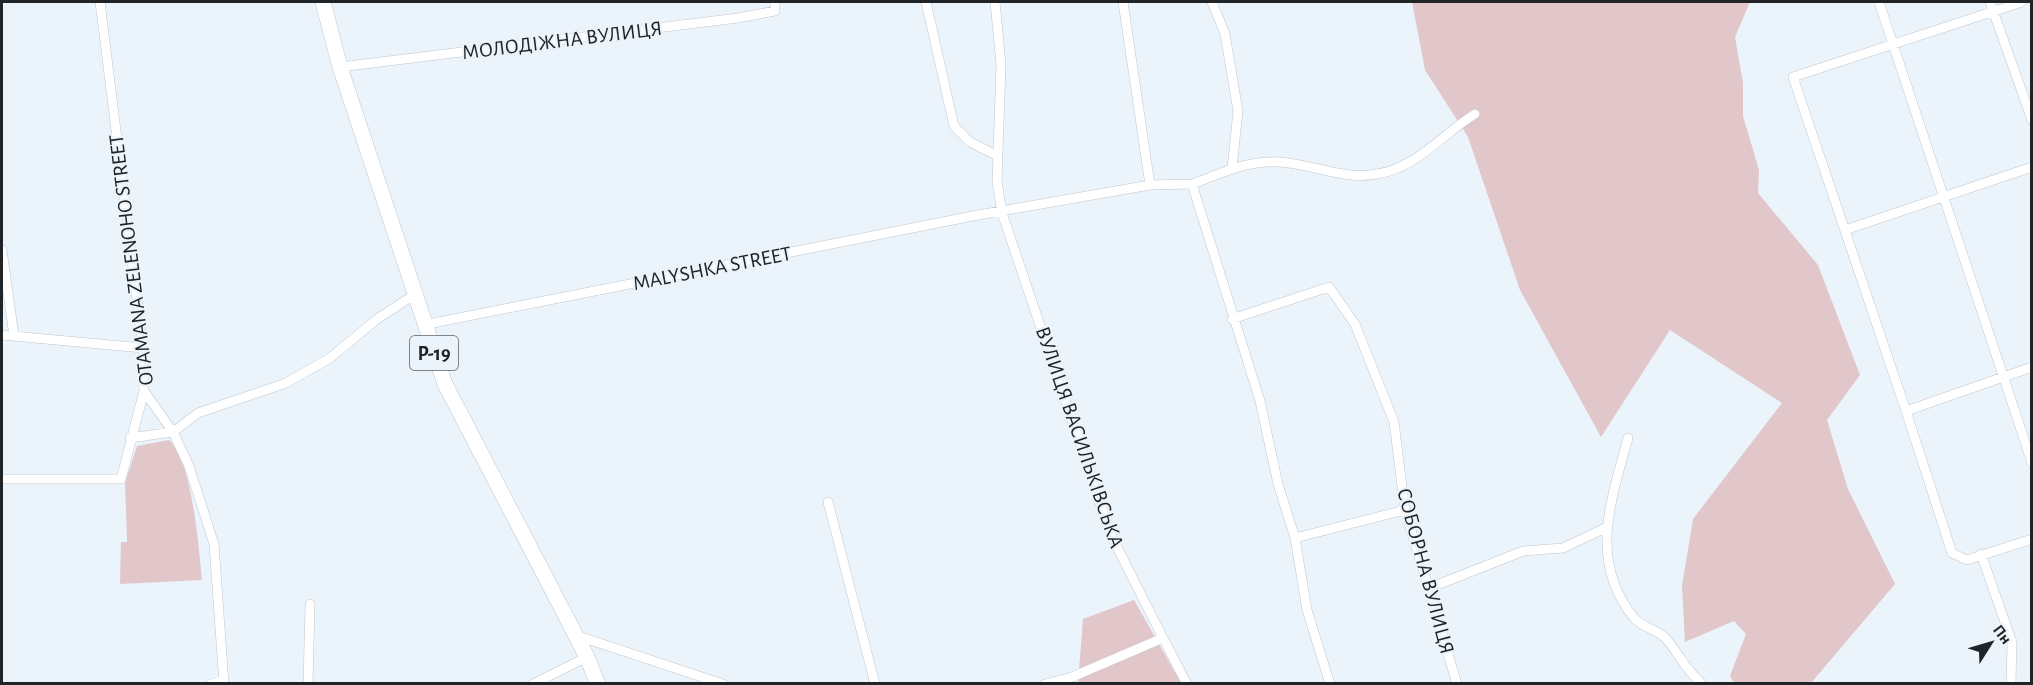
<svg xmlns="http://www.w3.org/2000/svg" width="2033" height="685" font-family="'Alegreya Sans',sans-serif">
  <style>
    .green { fill: #e1c7c9 }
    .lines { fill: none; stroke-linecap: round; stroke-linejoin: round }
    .minor-casing { stroke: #bfc7cf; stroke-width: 10 }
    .primary-casing { stroke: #bfc7cf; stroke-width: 16 }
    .minor { stroke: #fff; stroke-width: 9 }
    .primary { stroke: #fff; stroke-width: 15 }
    .labels { text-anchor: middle; stroke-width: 4.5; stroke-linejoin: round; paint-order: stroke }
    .shield { fill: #ebf3fb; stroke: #5e6267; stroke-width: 1.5 }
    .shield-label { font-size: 20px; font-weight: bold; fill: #212427 }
    .street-label { font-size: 21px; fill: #212427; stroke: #ebf3fb }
  </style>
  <rect width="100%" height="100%" fill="#ebf3fb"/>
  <path class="green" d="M1412 2H1750L1735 37 1743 83V116L1759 170 1758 193 1818 265 1860 375 1827 420 1848 489 1895 584 1811 683H1734L1730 676 1746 634 1734 621 1685 642 1682 586 1693 519 1782 403 1670 330 1601 437 1520 290 1468 137 1425 70Z
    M169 440C192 459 199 549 202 580L120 584 121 542H127L125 483 137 446Z
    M1134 600 1181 683 1078 684 1083 619Z"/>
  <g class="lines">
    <g class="minor-casing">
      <path id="minor" d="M100 2 143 348 144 391 173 432 189 466 214 544 224 684
        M926 2 954 126 970 142 998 156
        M995 2 1001 64 997 181 1002 213 1111 535 1163 638 1072 677 1045 684
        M1123 2 1150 185
        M1212 2 1225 34 1238 111 1232 168
        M1879 2 2032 463
        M1990 2 2032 120
        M2022 2 1793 77 1906 411 1952 553 1967 560 2032 539
        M340 67 738 18 775 11V2
        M1192 184C1217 175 1241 163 1268 162 1305 160 1340 181 1377 174 1417 168 1442 134 1475 114
        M1845 230 2032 167
        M2 250 14 336
        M1232 319 1329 287 1355 324 1394 422 1405 510 1457 684
        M423 325 978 215 1150 185 1192 184 1260 401 1278 484 1295 538 1307 610 1330 684
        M2 335 143 348
        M1906 411 2032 367
        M130 438 173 432 198 413 286 383 330 358 377 319 414 295
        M1628 438C1611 501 1588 561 1634 618 1643 628 1660 630 1668 641 1682 658 1684 668 1702 684
        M2 479H121L144 391
        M828 502 875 684
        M1295 538 1405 510
        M1981 554 2012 642 2011 684
        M1427 589 1523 551 1563 548 1605 528
        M575 635 723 684
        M1163 638 1187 684
        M211 684 224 681
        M308 684 310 604
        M533 684 587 657"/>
    </g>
    <g class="primary-casing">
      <path id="primary" d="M323 2 340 67 445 384 587 657 598 684"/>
    </g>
    <use href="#minor" class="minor"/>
    <use href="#primary" class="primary"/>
  </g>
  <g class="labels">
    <rect class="shield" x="410" y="336" width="48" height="34" rx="4.5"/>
    <g class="shield-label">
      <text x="434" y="360">Р-19</text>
    </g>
    <g class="street-label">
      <text transform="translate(562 40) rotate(-7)" y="7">МОЛОДІЖНА ВУЛИЦЯ</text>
      <text transform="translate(131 260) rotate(-97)" y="7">OTAMANA ZELENOHO STREET</text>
      <text transform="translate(712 268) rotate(-11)" y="7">MALYSHKA STREET</text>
      <text transform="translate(1080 437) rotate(71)" y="7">ВУЛИЦЯ ВАСИЛЬКІВСЬКА</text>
      <text transform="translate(1426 571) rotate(75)" y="7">СОБОРНА ВУЛИЦЯ</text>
    </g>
  </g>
  <rect width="2033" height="685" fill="none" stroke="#212427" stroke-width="6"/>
  <g transform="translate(1991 643) rotate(53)" stroke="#ebf3fb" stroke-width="4.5" paint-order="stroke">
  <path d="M0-4.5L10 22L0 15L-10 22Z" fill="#212427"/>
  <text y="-9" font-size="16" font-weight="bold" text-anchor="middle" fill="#212427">Пн</text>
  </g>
</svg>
